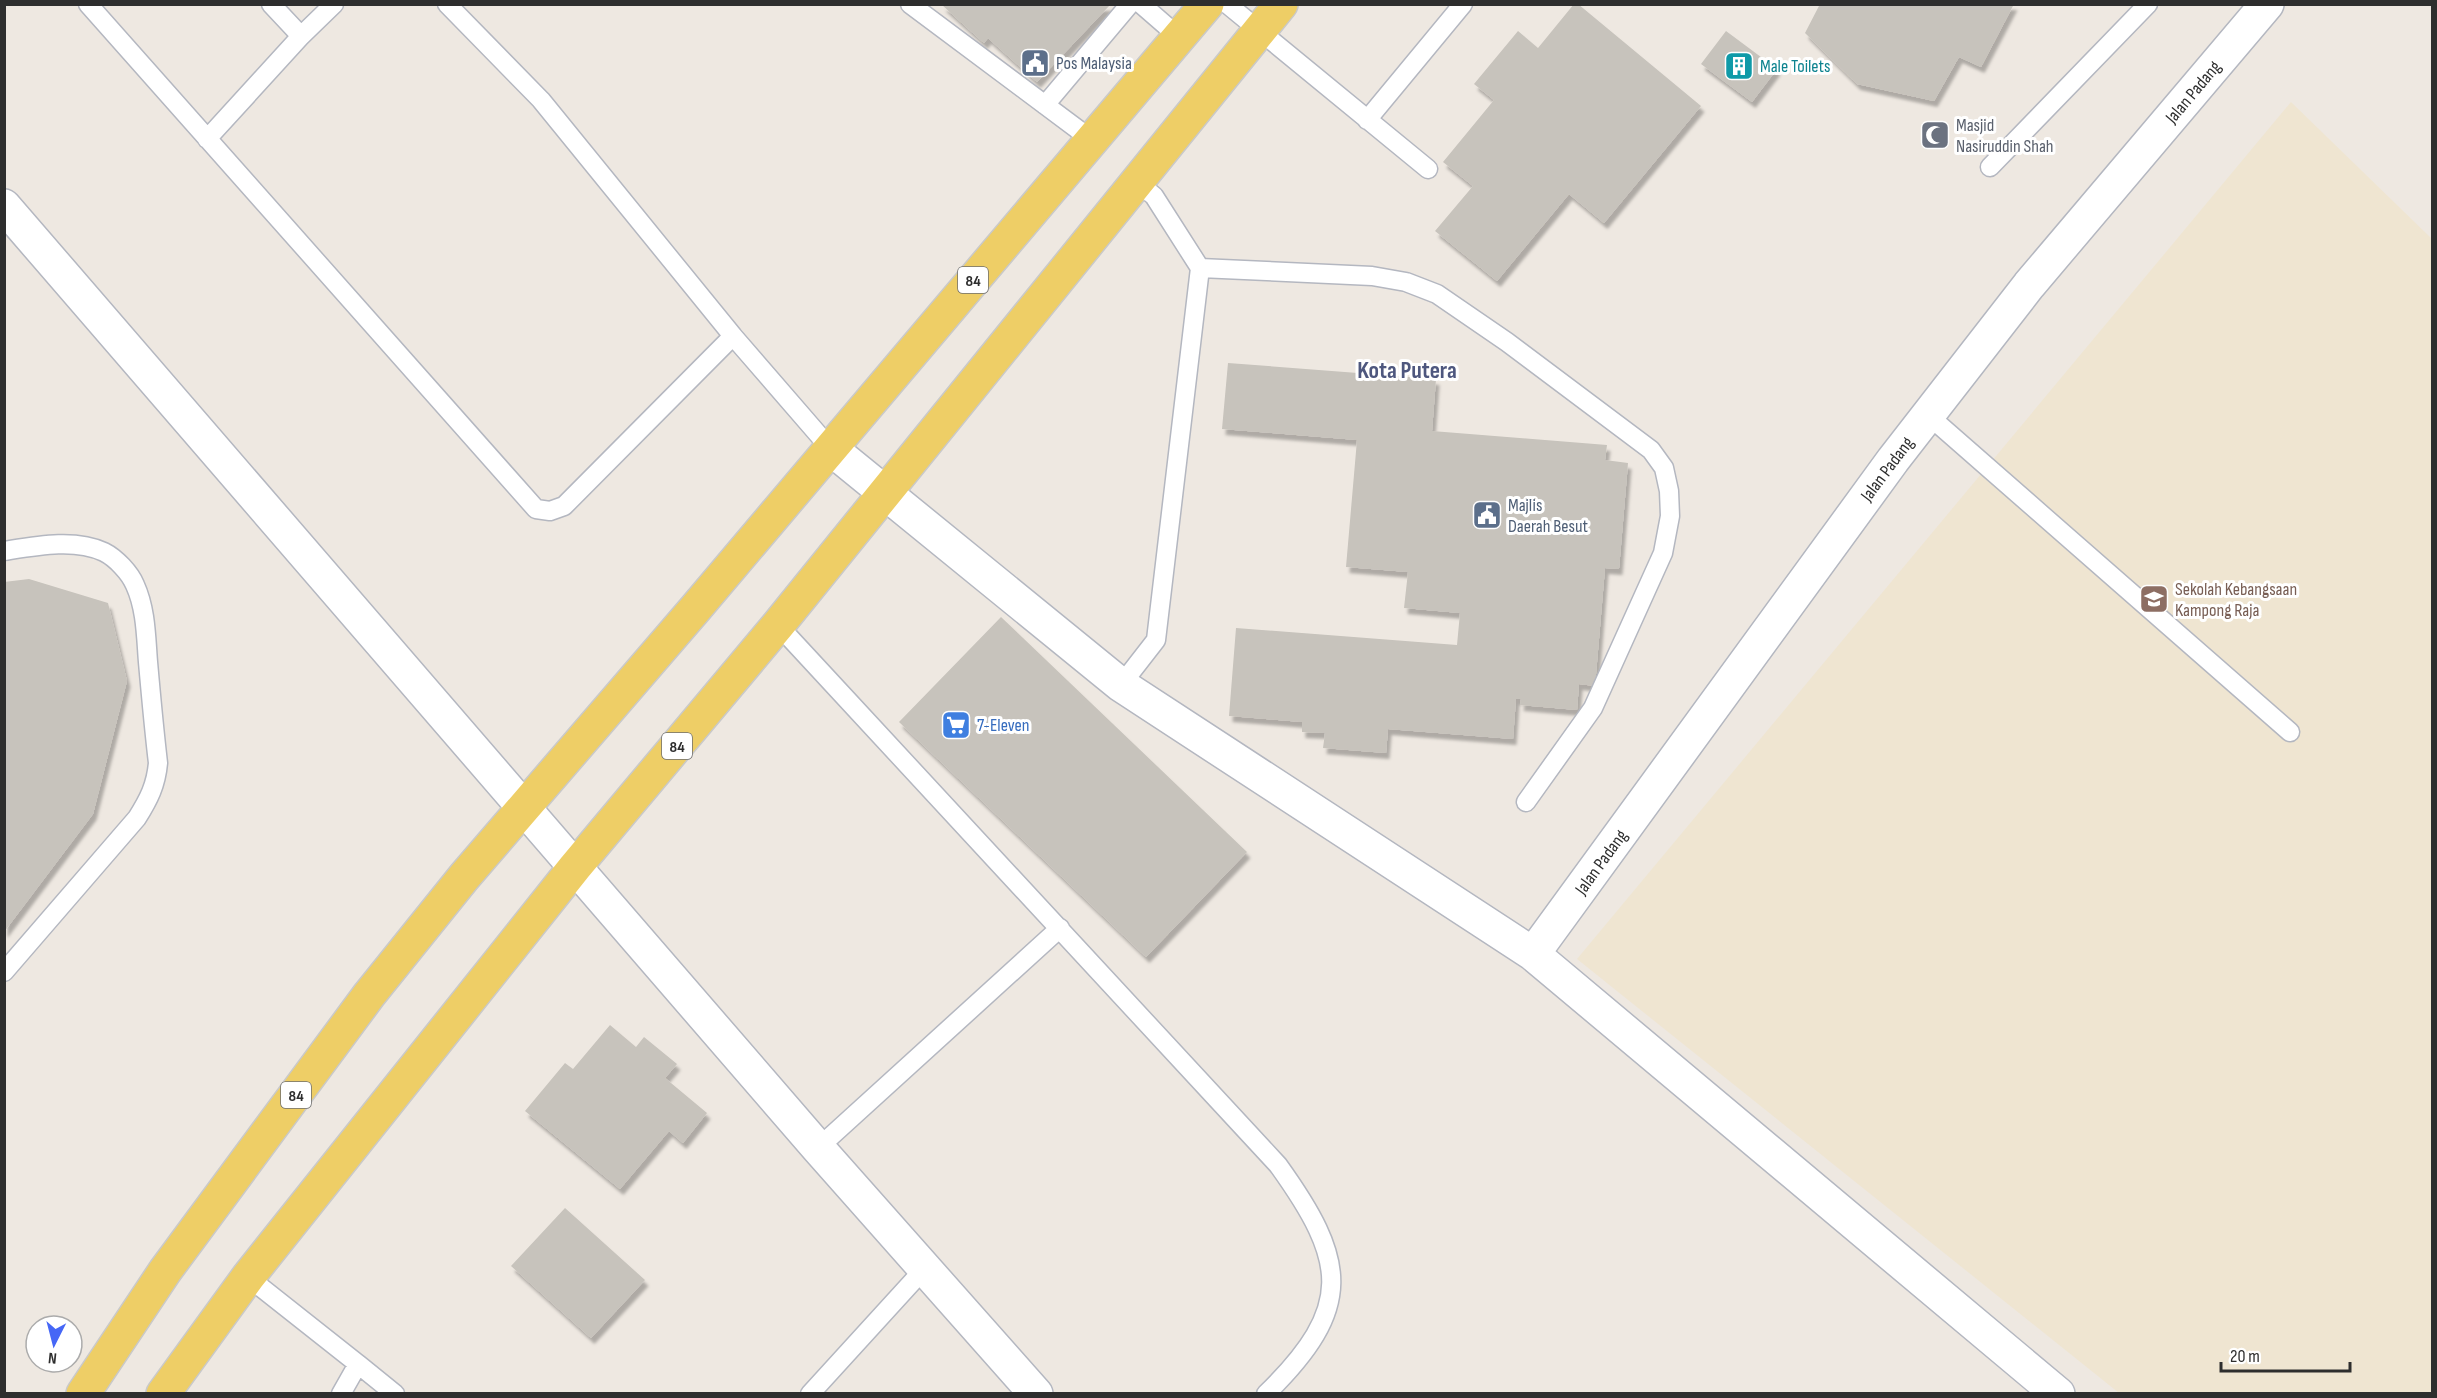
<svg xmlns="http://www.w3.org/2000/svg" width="2437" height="1398" font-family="'Sofia Sans Condensed',sans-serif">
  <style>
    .education { fill: #efe5d1 }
    .building { fill: #c7c3bc; filter: url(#shadow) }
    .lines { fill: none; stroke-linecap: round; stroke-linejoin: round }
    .service-casing { stroke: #b4b7c0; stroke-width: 21 }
    .minor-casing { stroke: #b4b7c0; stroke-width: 36 }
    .tertiary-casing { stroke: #b4b7c0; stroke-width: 36 }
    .primary-casing { stroke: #c9c9c9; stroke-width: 36 }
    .service { stroke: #fff; stroke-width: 18 }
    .minor { stroke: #fff; stroke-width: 33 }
    .tertiary { stroke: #fff; stroke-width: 33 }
    .primary { stroke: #eece66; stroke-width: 33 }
    .labels { text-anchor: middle; stroke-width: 6; stroke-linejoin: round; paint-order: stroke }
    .shield { fill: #fff; stroke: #6d6d6d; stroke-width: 1.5 }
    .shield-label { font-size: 16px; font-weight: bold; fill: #2e2e2e }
    .service-label { font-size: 18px; fill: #4e5e75; stroke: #fff; text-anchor: start }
    .culture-label { font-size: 18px; fill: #0d838f; stroke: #fff; text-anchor: start }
    .street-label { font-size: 18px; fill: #2e2e2e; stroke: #fff }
    .worship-label { font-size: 18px; fill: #5b616d; stroke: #fff; text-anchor: start }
    .education-label { font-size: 18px; fill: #785e54; stroke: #fff; text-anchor: start }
    .shop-label { font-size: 18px; fill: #366cbe; stroke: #fff; text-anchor: start }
    .district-label { font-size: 24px; font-weight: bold; fill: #4e577e; stroke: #fff }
  </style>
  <defs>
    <filter id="shadow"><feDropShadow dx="3.5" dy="6" stdDeviation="1.5" flood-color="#0004"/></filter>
  </defs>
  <rect width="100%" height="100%" fill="#eee8e1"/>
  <path class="education" d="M2291 102 2432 239V1393H2119L1577 959Z"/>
  <path class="building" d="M1574 4H1578L1701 106 1604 223 1569 194 1497 281 1435 231 1473 186 1443 162 1494 100 1474 84 1518 31 1538 48Z
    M1820 4H2014L1981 67 1959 57 1934 101 1857 84 1805 33Z
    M942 5H1110L1037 82 988 38 984 43Z
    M1726 31 1777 69 1752 102 1701 64Z
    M1228 363 1436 379 1432 431 1607 445 1605 460 1628 463 1619 569 1605 568 1595 686 1579 684 1577 710 1520 705 1521 699H1516L1513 739 1388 729 1386 753 1323 748 1325 733 1302 732V722L1229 716 1236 628 1457 645 1460 613 1404 608 1408 572 1346 567 1357 440 1222 429Z
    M29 579 108 603 127 681 93 814 4 932V582Z
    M1001 617 1247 852 1146 957 899 722Z
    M610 1025 636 1047 644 1037 677 1064 665 1078 707 1113 683 1143 669 1131 620 1189 525 1111 565 1063 573 1069Z
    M565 1208 645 1280 591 1338 511 1266Z"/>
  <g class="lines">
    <g class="service-casing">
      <path id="service" d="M88 4 536 509 550 511 564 506 733 336
        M271 4 301 36
        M447 4 541 100 733 336 830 448
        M910 4 1092 140
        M1141 4 1179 37
        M1227 4 1428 169
        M1045 105 1130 4
        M1367 120 1463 4
        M207 139 301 36 334 4
        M1990 167 2148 4
        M1200 268 1372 276 1406 282 1437 294 1507 342 1651 450 1664 468 1669 491 1670 516 1663 553 1593 708 1526 802
        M1928 415 2290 732
        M4 551C35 546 75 538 104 552 116 558 130 573 135 585 146 609 146 637 148 662 151 696 154 729 158 763 156 785 149 799 137 818L4 972
        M778 625 1278 1165C1347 1261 1355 1307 1266 1394
        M1121 685 1156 640 1200 268 1154 196 1137 182
        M818 1148 1060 928
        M248 1277 358 1364 341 1394
        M358 1364 395 1394
        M810 1394 925 1268"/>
    </g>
    <g class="minor-casing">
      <path id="minor" d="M830 448 1121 685 1533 954 2058 1394
        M575 867 818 1148 1036 1394
        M1533 954 1893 460 2029 285 2267 4"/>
    </g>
    <g class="tertiary-casing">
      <path id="tertiary" d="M4 206 575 867"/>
    </g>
    <g class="primary-casing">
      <path id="primary" d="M83 1394 165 1271 369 995 464 877 695 609 1207 4
        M163 1394 248 1277 575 867 778 625 1281 4"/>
    </g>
    <use href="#service" class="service"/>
    <use href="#minor" class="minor"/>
    <use href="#tertiary" class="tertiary"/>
    <use href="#primary" class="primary"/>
  </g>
  <defs>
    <g id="civic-square" transform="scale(1.5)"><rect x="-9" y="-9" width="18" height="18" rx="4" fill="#5c6f8a" stroke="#fff"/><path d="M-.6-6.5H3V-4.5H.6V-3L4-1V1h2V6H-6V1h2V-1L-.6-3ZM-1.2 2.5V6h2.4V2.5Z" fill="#fff"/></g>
    <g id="building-square" transform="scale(1.5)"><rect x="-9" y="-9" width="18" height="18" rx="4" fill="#0f9aa8" stroke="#fff"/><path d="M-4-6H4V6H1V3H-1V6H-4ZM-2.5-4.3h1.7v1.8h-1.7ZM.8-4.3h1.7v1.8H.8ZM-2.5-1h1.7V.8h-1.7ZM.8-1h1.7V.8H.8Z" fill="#fff"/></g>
    <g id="mosque-square" transform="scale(1.5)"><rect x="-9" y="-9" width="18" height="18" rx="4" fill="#6b7280" stroke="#fff"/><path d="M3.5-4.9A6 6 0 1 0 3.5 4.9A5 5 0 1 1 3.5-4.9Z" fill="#fff"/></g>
    <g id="school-square" transform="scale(1.5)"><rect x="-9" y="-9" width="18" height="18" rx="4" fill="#8d6e63" stroke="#fff"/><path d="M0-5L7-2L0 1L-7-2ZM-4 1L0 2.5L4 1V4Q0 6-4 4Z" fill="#fff"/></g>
    <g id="supermarket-square" transform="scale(1.5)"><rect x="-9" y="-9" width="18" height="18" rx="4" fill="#3f7fe0" stroke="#fff"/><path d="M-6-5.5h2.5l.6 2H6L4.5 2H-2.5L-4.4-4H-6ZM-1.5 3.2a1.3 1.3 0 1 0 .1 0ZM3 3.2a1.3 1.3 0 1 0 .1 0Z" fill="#fff"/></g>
  </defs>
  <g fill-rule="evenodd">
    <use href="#civic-square" x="1035" y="63"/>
    <use href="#building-square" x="1739" y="66"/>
    <use href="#mosque-square" x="1935" y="135"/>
    <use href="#civic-square" x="1487" y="515"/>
    <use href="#school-square" x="2154" y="599"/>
    <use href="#supermarket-square" x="956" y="725"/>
  </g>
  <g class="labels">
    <g class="shield">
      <rect x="958" y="267" width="30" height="26" rx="4.5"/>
      <rect x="662" y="733" width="30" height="26" rx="4.5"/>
      <rect x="281" y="1082" width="30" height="26" rx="4.5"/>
    </g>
    <g class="shield-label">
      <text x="973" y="286">84</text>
      <text x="677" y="752">84</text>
      <text x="296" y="1101">84</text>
    </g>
    <g class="service-label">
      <text x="1056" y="69">Pos Malaysia</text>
      <text x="1508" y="511">Majlis<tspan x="1508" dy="21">Daerah Besut</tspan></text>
    </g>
    <g class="culture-label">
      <text x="1760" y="72">Male Toilets</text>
    </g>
    <g class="street-label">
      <text transform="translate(2193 92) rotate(-50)" y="6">Jalan Padang</text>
      <text transform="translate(1887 469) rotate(-53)" y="6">Jalan Padang</text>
      <text transform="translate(1601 862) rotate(-54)" y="6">Jalan Padang</text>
    </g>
    <g class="worship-label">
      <text x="1956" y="131">Masjid<tspan x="1956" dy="21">Nasiruddin Shah</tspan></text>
    </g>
    <g class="education-label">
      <text x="2175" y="595">Sekolah Kebangsaan<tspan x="2175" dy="21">Kampong Raja</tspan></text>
    </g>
    <g class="shop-label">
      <text x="977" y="731">7-Eleven</text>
    </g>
    <g class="district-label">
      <text x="1407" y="378">Kota Putera</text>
    </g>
  </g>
  <rect width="2437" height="1398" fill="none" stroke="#2e2e2e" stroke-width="12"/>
  <g transform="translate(54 1344) rotate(186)"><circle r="28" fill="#ffffff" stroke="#ababab" stroke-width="1.5"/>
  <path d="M0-4.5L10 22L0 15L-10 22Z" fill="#4667f6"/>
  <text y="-9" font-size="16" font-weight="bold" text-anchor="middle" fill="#2e2e2e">N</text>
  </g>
  <path d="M2221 1362v9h129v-9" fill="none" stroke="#2e2e2e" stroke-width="3"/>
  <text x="2230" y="1362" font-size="18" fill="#2e2e2e" stroke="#ffffff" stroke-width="4.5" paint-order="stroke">20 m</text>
</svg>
